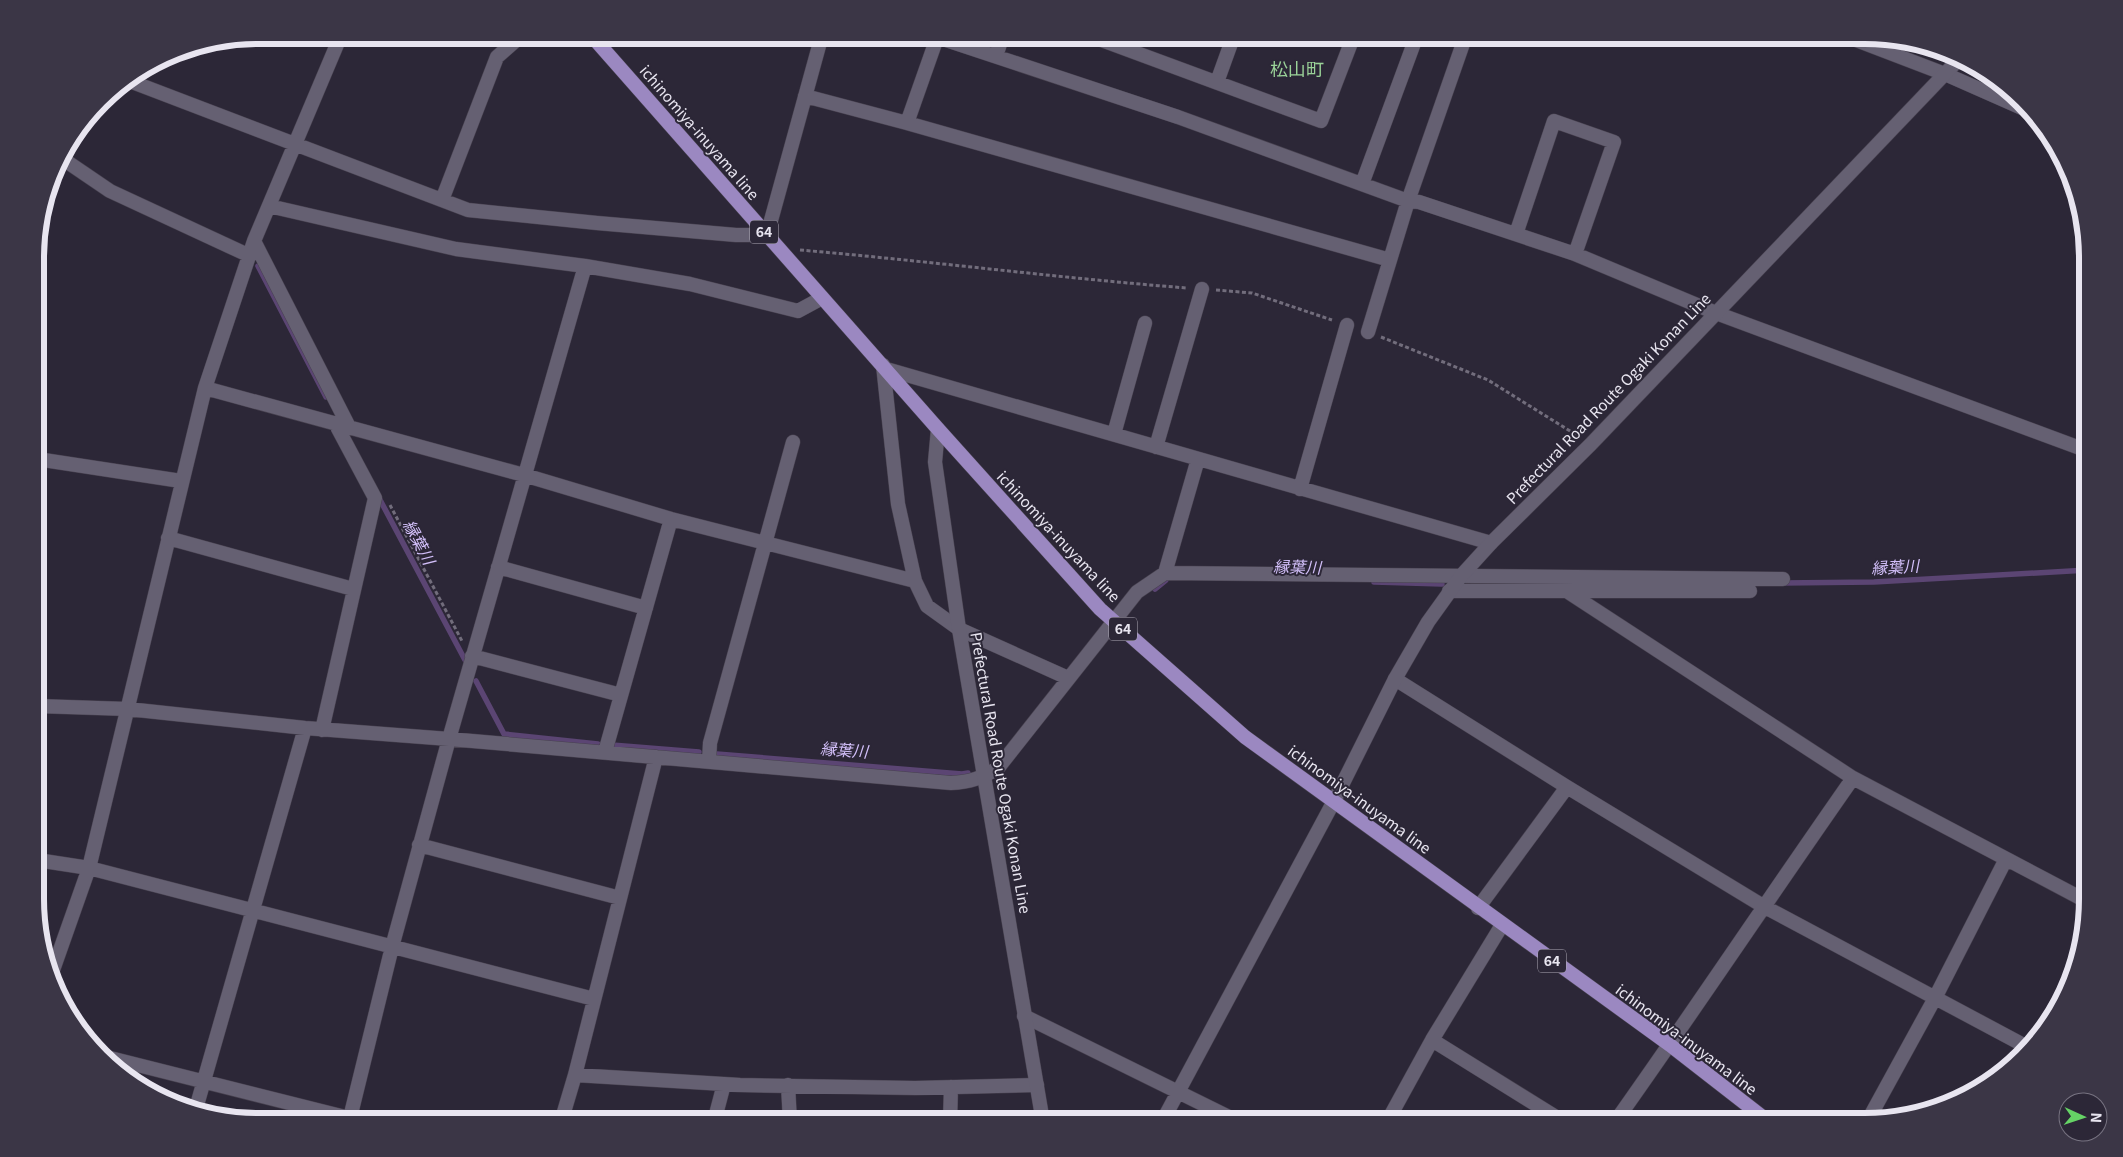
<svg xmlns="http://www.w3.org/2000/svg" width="2123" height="1157" font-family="Georgia,'Noto Sans JP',serif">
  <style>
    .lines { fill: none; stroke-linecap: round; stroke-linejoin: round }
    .stream { stroke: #5b4573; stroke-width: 5.5 }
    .minor-casing { stroke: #484250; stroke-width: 15 }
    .tertiary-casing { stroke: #484250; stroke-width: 15 }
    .secondary-casing { stroke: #484250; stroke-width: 15 }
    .primary-casing { stroke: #484250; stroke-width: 15 }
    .path { stroke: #726d7c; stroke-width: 3; stroke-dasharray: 4 2.5; stroke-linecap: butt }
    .minor { stroke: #656072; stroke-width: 14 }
    .tertiary { stroke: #656072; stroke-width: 14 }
    .secondary { stroke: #656072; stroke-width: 14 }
    .primary { stroke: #9b88c1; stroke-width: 14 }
    .labels { text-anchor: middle; stroke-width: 4; stroke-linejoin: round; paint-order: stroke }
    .shield { fill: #2c2737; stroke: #b0acb8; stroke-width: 1 }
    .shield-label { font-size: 14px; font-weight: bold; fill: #e8e5f0 }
    .street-label { font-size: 15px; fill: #e8e5f0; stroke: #2c2737 }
    .water-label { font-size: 16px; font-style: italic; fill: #d2bff9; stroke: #2c2737 }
    .quarter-label { font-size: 18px; fill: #9ad298; stroke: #2c2737 }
    .rim { fill: none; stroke: #e8e5f0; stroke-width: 6 }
  </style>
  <rect width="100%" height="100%" fill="#2c2737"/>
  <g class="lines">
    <path class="stream" d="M258 266 326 397
      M378 496 465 660
      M1374 582 1442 584
      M1782 583 1874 582 2088 570
      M1155 589 1166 580
      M476 681 504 734 598 744
      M612 745 699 752
      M717 754 962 774 968 773"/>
    <g class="minor-casing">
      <path id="minor" d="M1088 35 1321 121 1354 35
        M937 37 1178 117 1408 201 1419 202 1575 254 1716 313 2088 451
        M996 56 1003 35
        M127 80 468 210 597 223 736 235H767L822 35
        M1217 82 1234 35
        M805 96 907 123 938 35
        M907 123 1390 260 1408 201 1466 35
        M60 157 110 191 248 255
        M1362 184 1417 35
        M442 200 497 57 522 35
        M269 206 456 249 585 266 690 284 798 311 822 298
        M1516 234 1554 121 1614 142 1575 254
        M254 241 348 425
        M1368 332 1390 260
        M883 365 898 504 915 581 927 606 959 629 1068 678
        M886 369 1491 543
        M205 388 524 475 671 519 915 581
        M1114 434 1145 323
        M1156 447 1202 289
        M37 459 181 481
        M1300 489 1347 325
        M168 538 353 589
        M498 567 646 608
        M1165 573 1198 459
        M1568 577V592L1853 778 2088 902
        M1449 591H1750
        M472 656 621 695
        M1395 679 1567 787 1763 906 2029 1048
        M37 706 128 709 305 728 449 739 951 783C970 782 982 778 998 768L1137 592 1165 573 1783 579
        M322 730 375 498 335 423
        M605 752 671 519
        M709 762 710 743 793 442
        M419 845 620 898
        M37 860 89 868 594 999
        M1478 908 1567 787
        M53 970 89 868 205 388 254 241 341 35
        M1024 1016 1239 1122
        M1432 1040 1564 1122
        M110 1058 349 1118 433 1122
        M575 1075 740 1085 915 1088 1037 1085
        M788 1085 790 1122
        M195 1112 305 728
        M349 1122 392 947 449 739 585 266
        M561 1122 575 1075 656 757
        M714 1122 724 1084
        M950 1122 951 1087
        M1162 1122 1334 801
        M1387 1122 1432 1040 1502 925
        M1615 1122C1696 1008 1773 892 1853 778
        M1867 1122 1935 998 2006 859"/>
    </g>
    <g class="tertiary-casing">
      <path id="tertiary" d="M1843 35 1945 74 2022 108"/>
    </g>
    <g class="secondary-casing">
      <path id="secondary" d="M938 429 935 462 959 629 1043 1122
        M1334 801 1395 679 1428 622 1461 576 1491 543 1591 444 1960 58"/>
    </g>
    <g class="primary-casing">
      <path id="primary" d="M591 35 938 429 1100 609 1245 737 1670 1045 1769 1122"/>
    </g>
    <path class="path" d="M800 250C929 261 1058 278 1187 288
      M1216 290 1252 293 1332 320
      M1381 337 1488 380 1578 436
      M390 505 462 641"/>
    <use href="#minor" class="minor"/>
    <use href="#tertiary" class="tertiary"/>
    <use href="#secondary" class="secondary"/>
    <use href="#primary" class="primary"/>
  </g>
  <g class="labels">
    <g class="shield">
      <rect x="750" y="220.5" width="28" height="23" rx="4"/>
      <rect x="1109" y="617.5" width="28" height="23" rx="4"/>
      <rect x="1538" y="949.5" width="28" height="23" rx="4"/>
    </g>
    <g class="shield-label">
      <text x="764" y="237">64</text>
      <text x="1123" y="634">64</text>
      <text x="1552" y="966">64</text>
    </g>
    <g class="street-label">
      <text transform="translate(699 133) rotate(49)" y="5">ichinomiya-inuyama line</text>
      <text transform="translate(1609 399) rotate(-46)" y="5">Prefectural Road Route Ogaki Konan Line</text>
      <text transform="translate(1058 537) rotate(47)" y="5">ichinomiya-inuyama line</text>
      <text transform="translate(1000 773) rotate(80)" y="5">Prefectural Road Route Ogaki Konan Line</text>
      <text transform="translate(1359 800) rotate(36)" y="5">ichinomiya-inuyama line</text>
      <text transform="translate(1686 1040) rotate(37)" y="5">ichinomiya-inuyama line</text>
    </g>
    <g class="water-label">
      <text transform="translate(419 542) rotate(62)" y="6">縁葉川</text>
      <text transform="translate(1297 567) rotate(1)" y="6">縁葉川</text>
      <text transform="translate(1895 567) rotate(-3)" y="6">縁葉川</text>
      <text transform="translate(844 750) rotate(4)" y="6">縁葉川</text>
    </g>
    <g class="quarter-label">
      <text x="1297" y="76">松山町</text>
    </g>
  </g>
  <path d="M0 0H2123V1157H0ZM258 44H1865A214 214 0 0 1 2079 258V899A214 214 0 0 1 1865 1113H258A214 214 0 0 1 44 899V258A214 214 0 0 1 258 44Z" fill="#3b3646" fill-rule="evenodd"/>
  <path class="rim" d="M258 44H1865A214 214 0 0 1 2079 258V899A214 214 0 0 1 1865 1113H258A214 214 0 0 1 44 899V258A214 214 0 0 1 258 44Z"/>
  <g transform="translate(2083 1117) rotate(93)"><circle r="24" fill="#2c2737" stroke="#777381"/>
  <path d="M0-4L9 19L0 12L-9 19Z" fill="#66d466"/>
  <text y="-8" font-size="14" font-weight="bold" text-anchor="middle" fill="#e8e5f0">N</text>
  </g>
</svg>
